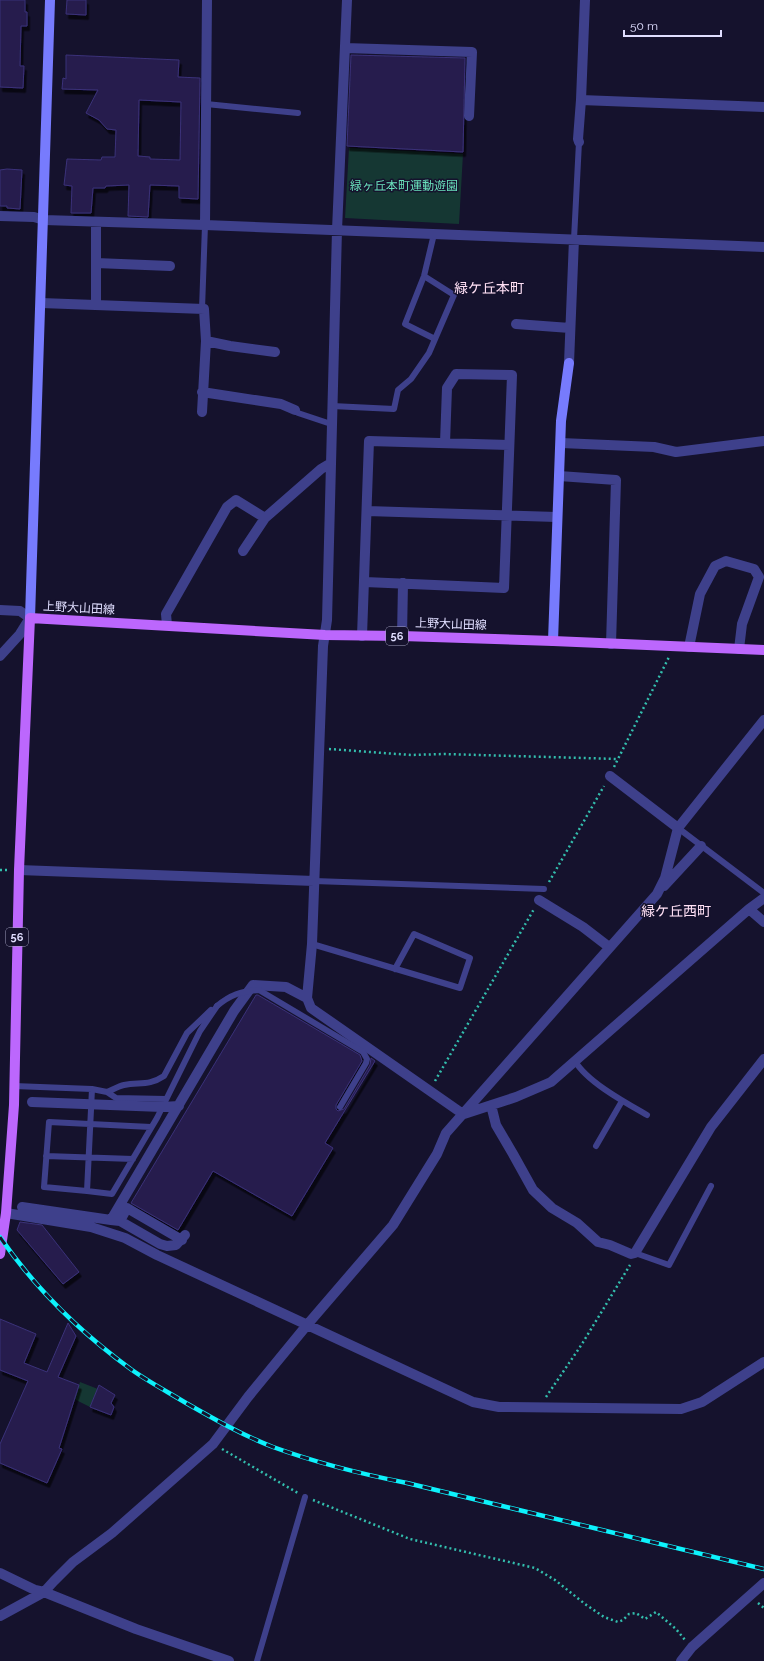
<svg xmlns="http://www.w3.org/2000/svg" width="764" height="1661" font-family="Raleway,'Noto Sans JP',sans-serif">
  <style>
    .green { fill: #153733 }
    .building { fill: #251e4d; stroke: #3b3179; fill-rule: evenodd; filter: url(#shadow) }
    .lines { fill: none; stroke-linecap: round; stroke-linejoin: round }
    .path { stroke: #33bead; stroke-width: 2.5; stroke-dasharray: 2 3; stroke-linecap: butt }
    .lane { stroke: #3e408b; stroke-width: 6 }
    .street { stroke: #3e408b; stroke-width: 10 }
    .secondary { stroke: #777bfd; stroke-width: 10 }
    .primary { stroke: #bc67fd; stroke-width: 10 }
    .rail-casing { stroke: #0df2fc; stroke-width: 4.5 }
    .rail { stroke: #15122d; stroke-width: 3; stroke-dasharray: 9; stroke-linecap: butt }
    .lane-bridge { stroke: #3e408b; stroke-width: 6 }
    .labels { text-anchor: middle; stroke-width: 3; stroke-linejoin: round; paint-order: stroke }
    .shield { fill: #15122d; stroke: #a3a1c0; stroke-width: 1 }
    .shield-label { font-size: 11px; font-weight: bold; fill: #e0deff }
    .park-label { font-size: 12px; fill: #69e0bb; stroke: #15122d }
    .street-label { font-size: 12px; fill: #e0deff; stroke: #15122d }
    .quarter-label { font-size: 14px; fill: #ffe0f5; stroke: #15122d }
  </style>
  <defs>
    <filter id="shadow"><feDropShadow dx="2.5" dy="4.5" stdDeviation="0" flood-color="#0009"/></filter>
  </defs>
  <rect width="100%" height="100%" fill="#15122d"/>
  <path class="green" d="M349 148 463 154 459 224 345 218Z
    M80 1382 98 1389 90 1407 74 1399Z"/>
  <path class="building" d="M0 0H25V12H27V26H21L20 66H24L23 88 0 87Z
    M67 0H86V15L66 14Z
    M66 55 179 60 178 77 200 78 198 199 179 198V186L150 185 148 217 128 216 129 185 106 186 105 188H93L91 213H71L72 186 64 185 67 159 101 160 102 157H115L116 130 107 129 99 120 86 113 98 90 62 89 63 78 66 79ZM139 100 181 102 180 160 150 159V157L138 156Z
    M351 55 465 58 463 152 347 146Z
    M7 169 22 170 20 209 7 208V206H0V170Z
    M256 995H258L360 1055 362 1061 336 1105V1109L338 1111 344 1109 370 1065 371 1058 375 1061 325 1143 333 1148 292 1216 213 1171 178 1230 131 1203Z
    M20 1222 42 1225 79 1272 63 1284 17 1230Z
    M0 1319 36 1334 24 1363 47 1372 68 1323 76 1336 58 1377 79 1385 59 1448 62 1449 47 1483 0 1463V1444L28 1381 0 1370Z
    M99 1385 115 1395 111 1403 114 1407 111 1415 90 1407Z"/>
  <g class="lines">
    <path class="path" d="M329 749 411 755 444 754 618 759
      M614 767 669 657
      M0 870H8
      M549 882 604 786
      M435 1081 534 909
      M546 1397 582 1344 630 1265
      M222 1449 298 1493
      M313 1500 410 1539 535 1568 555 1580 585 1604 604 1617 618 1622 623 1620 629 1614 636 1613 645 1619 656 1612 676 1629 685 1640
      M758 1603 764 1608"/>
    <path class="lane" d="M206 104 298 113
      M434 234 424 276 405 324 435 339
      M574 239 579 142
      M202 309 205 225
      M332 406 394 409 398 390 411 379 429 353 454 295 424 276
      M295 410 298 413 331 424
      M678 828 764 893
      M314 881 544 889
      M312 944 460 988 470 958 414 934 395 969
      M575 1061C587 1082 626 1103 647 1115
      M14 1086 92 1089 107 1092 116 1098 166 1099
      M92 1089 87 1191 112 1194 157 1118 200 1031 217 1006
      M107 1092C112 1090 119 1086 124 1085 140 1082 149 1086 164 1076L187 1033 211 1010
      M596 1146 622 1101
      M46 1156 133 1159
      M87 1191 44 1187 49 1122 151 1127
      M635 1253 669 1265 711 1186
      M257 1661 305 1497"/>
    <path class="street" d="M347 0 337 230 327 620 323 646 312 944 307 998 311 1008 463 1114
      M585 0 581 100 764 107
      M345 48 472 52 469 116
      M579 142 578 139 581 100
      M0 216 34 217 44 220 205 225 764 247
      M205 225 207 0
      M96 263 170 266
      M41 303 204 309 206 341 202 412
      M96 305V222
      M516 324 570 328
      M206 341 230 346 275 352
      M569 363 574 239
      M202 392 281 404 295 410
      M561 443 654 447 676 452 764 441
      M559 476 616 480 611 644
      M367 511 557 517
      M243 551 265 518 321 469 331 463
      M365 582 504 588 512 375 456 374 447 388 445 443
      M0 610 20 611 30 618 20 634 0 656
      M167 625 166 614 227 507 236 500 265 518
      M362 636 369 441 509 445
      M402 636 403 583
      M689 647 700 594 715 566 726 561 754 569 759 577 742 624 739 649
      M610 776 678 828
      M19 870 314 881
      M664 886 701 846
      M539 900 583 927 609 947
      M749 909 764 922
      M32 1102 162 1107 179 1106
      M491 1105 496 1125 513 1154 533 1190 552 1208 577 1223 598 1242 610 1245 631 1254 635 1253 711 1127 764 1059
      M464 1114 516 1097 551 1082 749 909 764 898
      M22 1207 111 1220 234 1011 253 985 286 987 307 998
      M6 1213 91 1227 125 1238 157 1255 473 1402 499 1407 681 1409 702 1402 764 1362
      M111 1220 120 1221 160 1244 167 1246 176 1245 185 1235
      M120 1221 127 1208 182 1240
      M0 1573 35 1590 44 1592 136 1629 229 1661
      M0 1616 44 1592 54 1581 73 1562 112 1533 213 1444 248 1397 307 1325 393 1225 437 1154 446 1133 657 894 665 878 678 828 764 720
      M681 1661 692 1647 764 1583"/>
    <path class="secondary" d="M30 618 50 0
      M553 641 561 421 569 363"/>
    <path class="primary" d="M0 1254 6 1213 14 1105 19 870 30 618 325 635 402 636 553 641 764 650"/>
    <g class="rail-casing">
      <path id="rail" d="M0 1237C35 1288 81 1333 132 1370 149 1382 168 1392 186 1403 214 1419 242 1435 273 1447 317 1463 361 1474 407 1483L764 1569"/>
    </g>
    <use href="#rail" class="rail"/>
    <path class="lane-bridge" d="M217 1006C230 995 241 991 259 990L363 1052 367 1059 366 1063 340 1107"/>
  </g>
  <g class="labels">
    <g class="shield">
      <rect x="386" y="627" width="22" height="18" rx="3"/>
      <rect x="6" y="928" width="22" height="18" rx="3"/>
    </g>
    <g class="shield-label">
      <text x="397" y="640">56</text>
      <text x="17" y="941">56</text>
    </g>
    <g class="park-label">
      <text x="404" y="190">緑ヶ丘本町運動遊園</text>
    </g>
    <g class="street-label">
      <text transform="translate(79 608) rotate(3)" y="4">上野大山田線</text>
      <text transform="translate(451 624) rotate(2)" y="4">上野大山田線</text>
    </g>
    <g class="quarter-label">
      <text x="489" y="293">緑ケ丘本町</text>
      <text x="676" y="916">緑ケ丘西町</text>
    </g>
  </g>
  <path d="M624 30v6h97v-6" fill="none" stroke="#e0deff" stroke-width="2"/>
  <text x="630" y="30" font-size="12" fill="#e0deff" stroke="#15122d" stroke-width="3" paint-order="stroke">50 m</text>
</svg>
